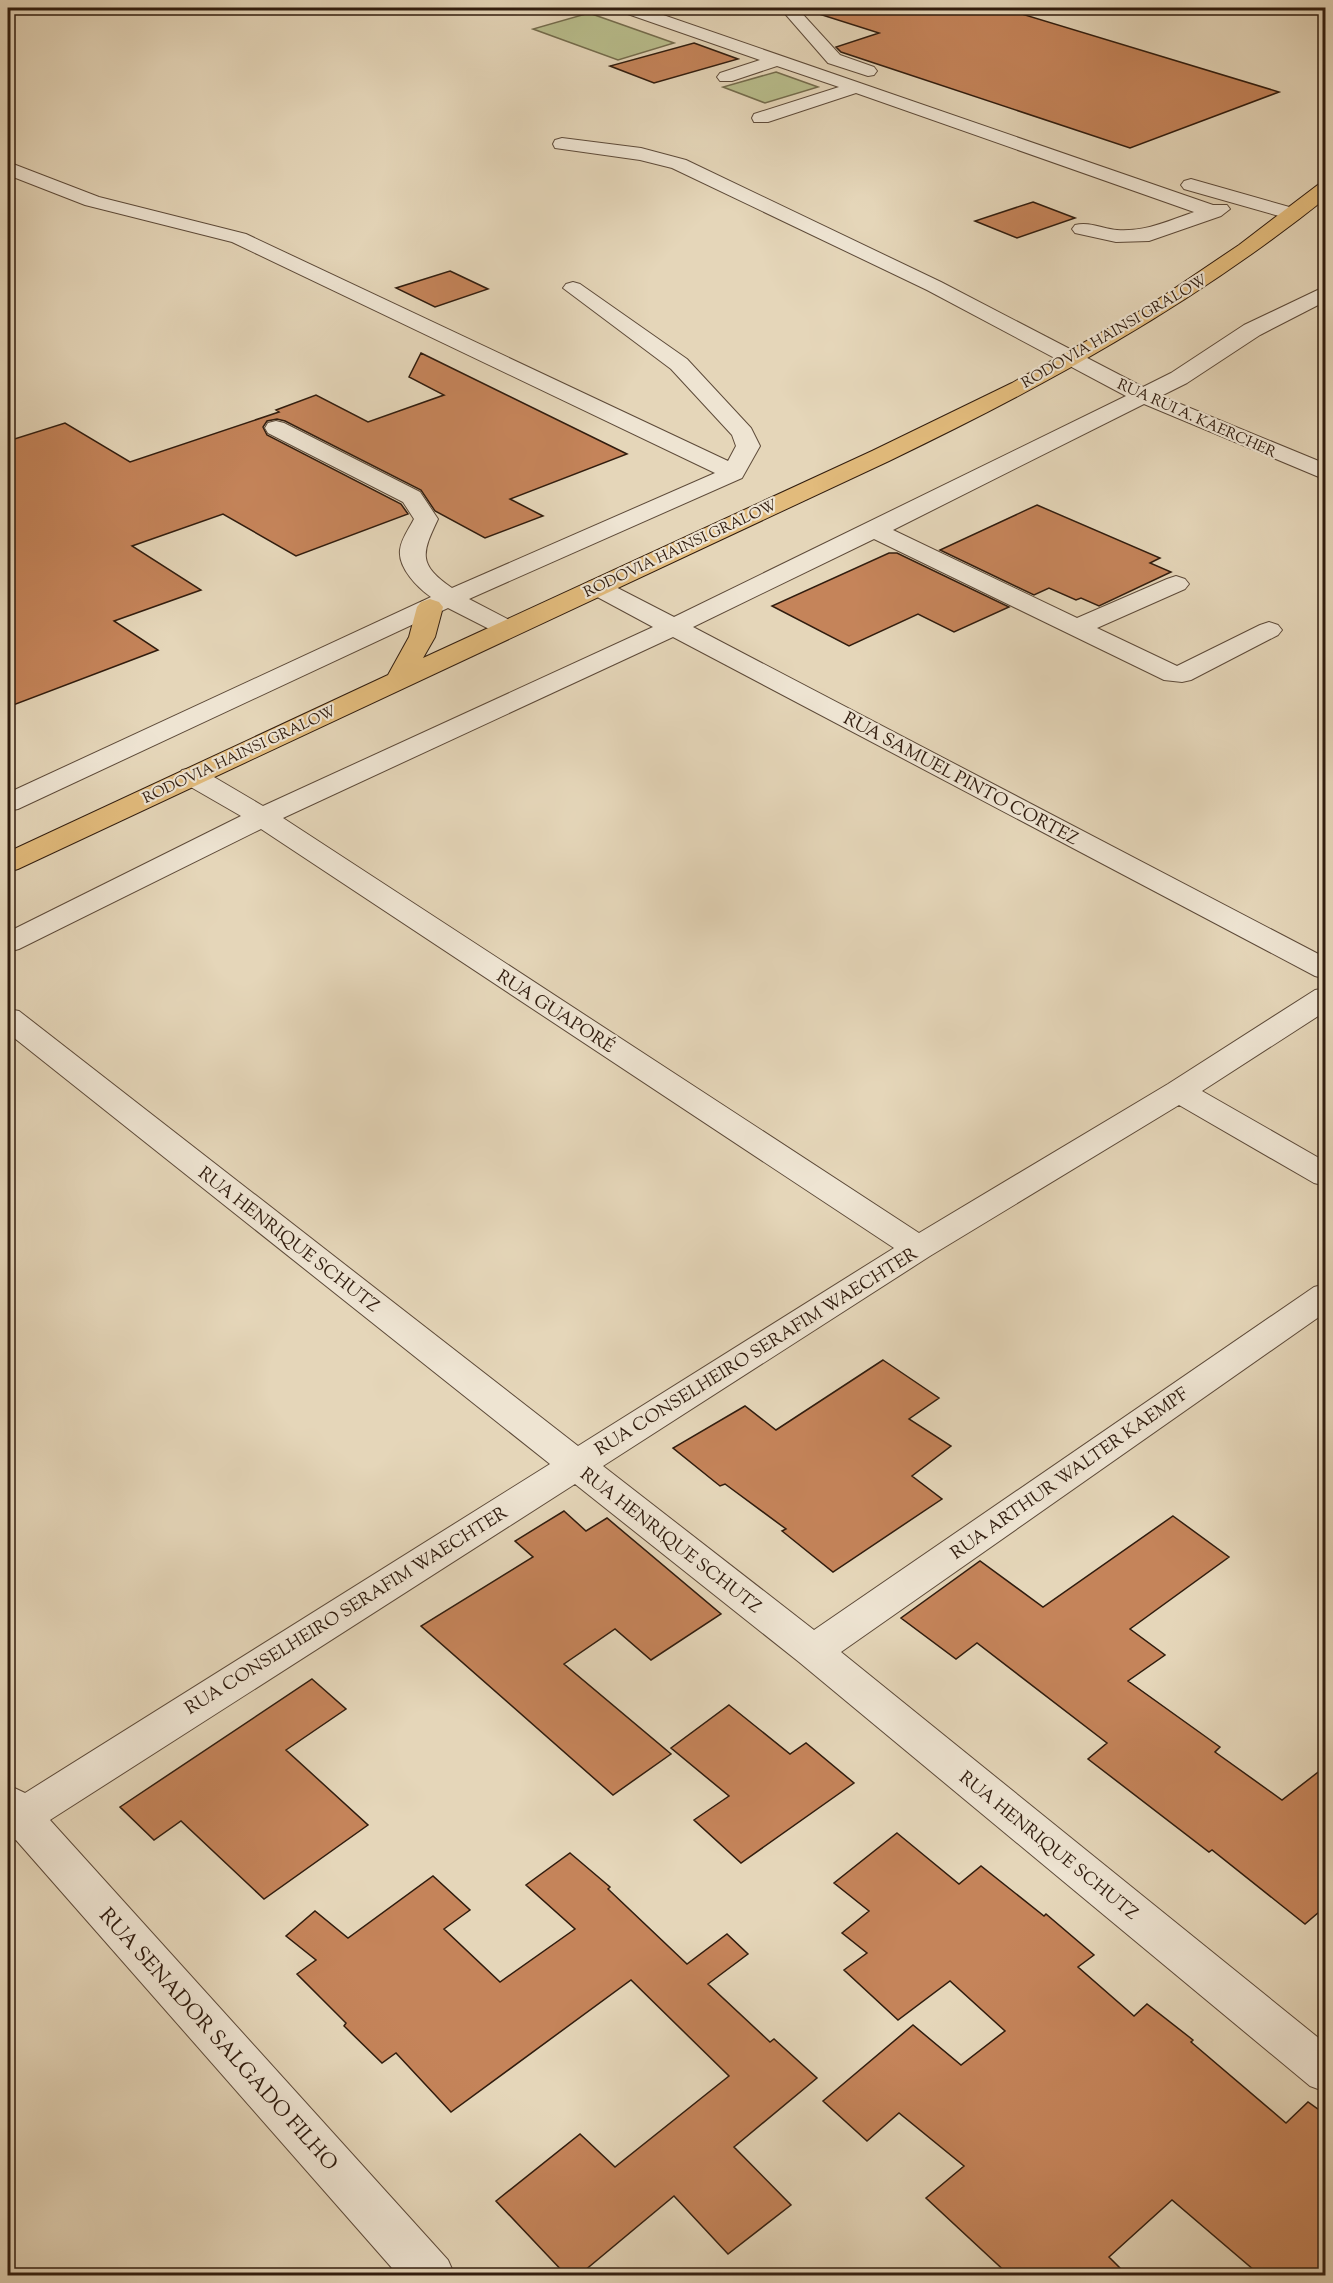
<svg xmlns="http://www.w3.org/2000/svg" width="1333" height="2283" font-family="'Sorts Mill Goudy',serif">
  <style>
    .green { fill: #b8bd8c; stroke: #746c4d; stroke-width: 1.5 }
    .building { fill: #c5845a; stroke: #301c0e; stroke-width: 1.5 }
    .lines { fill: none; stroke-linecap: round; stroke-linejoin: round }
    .minor-casing { stroke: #5d4a39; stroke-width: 2 }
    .major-casing { stroke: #301c0e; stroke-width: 2 }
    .minor { fill: #eee4d2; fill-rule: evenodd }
    .major { fill: #e2bb7c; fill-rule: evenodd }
    .labels { text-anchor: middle; stroke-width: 4.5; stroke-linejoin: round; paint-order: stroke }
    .far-street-label { font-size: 15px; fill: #301c0e; stroke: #eee4d2 }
    .street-label { font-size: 18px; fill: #301c0e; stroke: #eee4d2 }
    .near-street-label { font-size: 21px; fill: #301c0e; stroke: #eee4d2 }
  </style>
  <rect width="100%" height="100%" fill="#e5d6b9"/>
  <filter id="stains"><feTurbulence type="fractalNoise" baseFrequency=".00333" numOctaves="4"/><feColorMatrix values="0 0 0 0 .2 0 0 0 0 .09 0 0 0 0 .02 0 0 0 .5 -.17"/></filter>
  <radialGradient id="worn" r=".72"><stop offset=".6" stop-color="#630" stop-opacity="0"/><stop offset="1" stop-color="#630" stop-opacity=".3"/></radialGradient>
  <path class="green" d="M589 13 674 43 618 60 533 29Z
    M776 72 818 87 765 103 723 87Z"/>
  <path class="building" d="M820 8H1002L1279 92 1130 148 841 52 836 47 879 33 819 14Z
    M694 43 738 59 654 83 610 66Z
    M1033 202 1075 218 1017 238 975 221Z
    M450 271 488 289 435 307 396 288Z
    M421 353 627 454 510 499 543 516 485 538 435 511 421 490 285 421 277 419 267 421 263 427 267 435 401 504 408 514 296 556 223 514 132 546 201 590 114 621 158 650 8 707V441L65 423 130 462 279 412 276 410 316 395 368 422 444 395 409 377Z
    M1037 505 1160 558 1150 563 1171 572 1099 606 1081 598 1076 600 1049 588 1034 595 940 550Z
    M889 553H897L1009 607 954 632 918 614 849 646 772 606Z
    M883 1360 939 1398 909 1419 951 1446 912 1476 942 1499 833 1572 782 1531 786 1529 725 1484 720 1486 673 1448 745 1406 776 1430Z
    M564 1511 586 1531 607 1518 721 1614 651 1660 615 1629 564 1664 671 1754 613 1795 421 1626 533 1557 515 1541Z
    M1173 1516 1229 1557 1130 1629 1165 1655 1128 1681 1220 1747 1215 1752 1282 1800 1326 1766V1906L1305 1924 1212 1850 1209 1852 1088 1759 1107 1743 977 1643 956 1659 901 1618 980 1561 1043 1607Z
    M312 1679 346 1709 286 1750 368 1825 264 1899 181 1821 154 1840 120 1807Z
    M729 1705 790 1754 806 1743 854 1783 741 1863 694 1820 729 1796 671 1748Z
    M897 1833 959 1884 981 1866 1044 1916 1046 1914 1094 1955 1078 1967 1134 2016 1147 2004 1193 2040 1191 2042 1286 2123 1308 2102 1326 2115V2276H1261L1172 2200 1109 2257 1128 2276H1010L926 2198 964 2166 899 2113 867 2141 823 2101 913 2025 961 2065 1005 2031 950 1981 898 2020 844 1970 867 1953 842 1933 869 1911 834 1883Z
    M570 1853 610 1887 608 1889 687 1964 727 1934 748 1954 708 1984 770 2042 774 2039 817 2078 734 2147 791 2205 728 2254 674 2196 578 2276H567L496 2201 580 2134 615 2167 729 2076 631 1980 451 2112 396 2053 382 2063 344 2026 346 2023 297 1974 316 1960 286 1936 315 1911 348 1938 433 1876 470 1910 444 1929 500 1982 575 1929 526 1885Z"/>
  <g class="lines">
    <g class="minor-casing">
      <path id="minor" d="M620 8H643L1213 205H1227L1230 209 1221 216 1149 241 1116 242 1075 233 1072 229 1075 225C1089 221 1103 229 1117 230 1145 232 1168 221 1194 212L856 93 768 122H754L752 118 754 114 839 87 777 66 732 81H720L717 77 720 73 760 60 622 12Z
        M780 8H797L840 55 874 67 877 71 874 75 868 76 828 63Z
        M562 138 641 148 686 160 941 282 1143 387 1171 373 1244 325 1326 286V301L1260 335 1187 383 1161 396 1326 464V480L1144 404 893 530 1077 618 1167 579 1176 576 1185 579 1189 584 1185 589 1097 628 1177 666 1260 625 1269 622 1278 625 1282 630 1278 635 1191 680 1182 682 1164 680 874 539 693 627 1326 958V979L1315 976 673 637 283 818 919 1233 1168 1084 1315 990 1326 988V1011L1202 1091 1326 1162V1186L1314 1183 1179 1105 930 1256 603 1466 814 1630 1314 1287 1326 1284V1312L841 1652 1326 2044V2092L1310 2086 799 1662 575 1484 50 1820 448 2260 455 2276H399L16 1840 8 1842V1785L25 1793 550 1464 8 1033V1009L19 1011 578 1446 894 1248 261 829 19 949 8 952V932L241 816 182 782 178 776 182 770 192 768 202 770 263 806 653 627 588 592 584 587 588 582 597 579 606 582 674 617 1126 396 927 290 672 168 640 160 555 148 553 144 555 140Z
        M8 162 99 197 246 234 728 461 736 446 732 435 671 369 563 288 566 284 573 282 580 284 687 359 751 428 760 446 742 478 469 599 517 624 521 629 517 634 508 637 499 634 448 608 18 809 8 811V793L431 597C418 588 398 568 400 550 401 539 409 529 414 519L403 502 268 433 265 428 268 423 276 421 284 423 420 492 438 519C422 553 417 564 452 588L715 473 232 242 85 205 8 175Z
        M1191 179 1300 210 1303 214 1300 218 1293 220 1184 189 1181 185 1184 181Z"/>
    </g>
    <g class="major-casing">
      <path id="major" d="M1326 182V198C1191 306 1043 387 889 461L18 869 8 872V852L388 675 409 637 417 607 421 602 430 599 439 602 443 607 435 637 423 658 872 451 1012 383 1147 307 1239 245 1319 184Z"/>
    </g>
    <use href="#minor" class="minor"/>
    <use href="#major" class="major"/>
  </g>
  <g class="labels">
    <g class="far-street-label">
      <text transform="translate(1114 331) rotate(-30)" y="5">RODOVIA HAINSI GRALOW</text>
      <text transform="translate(1197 418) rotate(24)" y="5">RUA RUI A. KAERCHER</text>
      <text transform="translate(680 548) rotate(-25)" y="5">RODOVIA HAINSI GRALOW</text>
      <text transform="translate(239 754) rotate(-25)" y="5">RODOVIA HAINSI GRALOW</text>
    </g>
    <g class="street-label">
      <text transform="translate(961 778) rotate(28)" y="6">RUA SAMUEL PINTO CORTEZ</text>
      <text transform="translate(556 1011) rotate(33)" y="6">RUA GUAPORÉ</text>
      <text transform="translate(289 1239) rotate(38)" y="6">RUA HENRIQUE SCHUTZ</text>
      <text transform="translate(756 1351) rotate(-32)" y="6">RUA CONSELHEIRO SERAFIM WAECHTER</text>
      <text transform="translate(1069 1473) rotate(-35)" y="6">RUA ARTHUR WALTER KAEMPF</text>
      <text transform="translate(671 1540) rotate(38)" y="6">RUA HENRIQUE SCHUTZ</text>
      <text transform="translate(346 1610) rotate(-32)" y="6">RUA CONSELHEIRO SERAFIM WAECHTER</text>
      <text transform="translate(1049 1845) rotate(39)" y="6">RUA HENRIQUE SCHUTZ</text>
    </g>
    <g class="near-street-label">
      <text transform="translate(219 2039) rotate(48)" y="7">RUA SENADOR SALGADO FILHO</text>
    </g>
  </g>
  <rect width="1333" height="2283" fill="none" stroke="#e5d6b9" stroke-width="30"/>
  <rect x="9" y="9" width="1315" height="2265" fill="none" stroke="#301c0e" stroke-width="3"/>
  <rect x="15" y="15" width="1303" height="2253" fill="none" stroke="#301c0e" stroke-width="1.5"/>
  <rect width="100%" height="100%" filter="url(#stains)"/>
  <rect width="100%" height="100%" fill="url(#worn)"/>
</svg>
